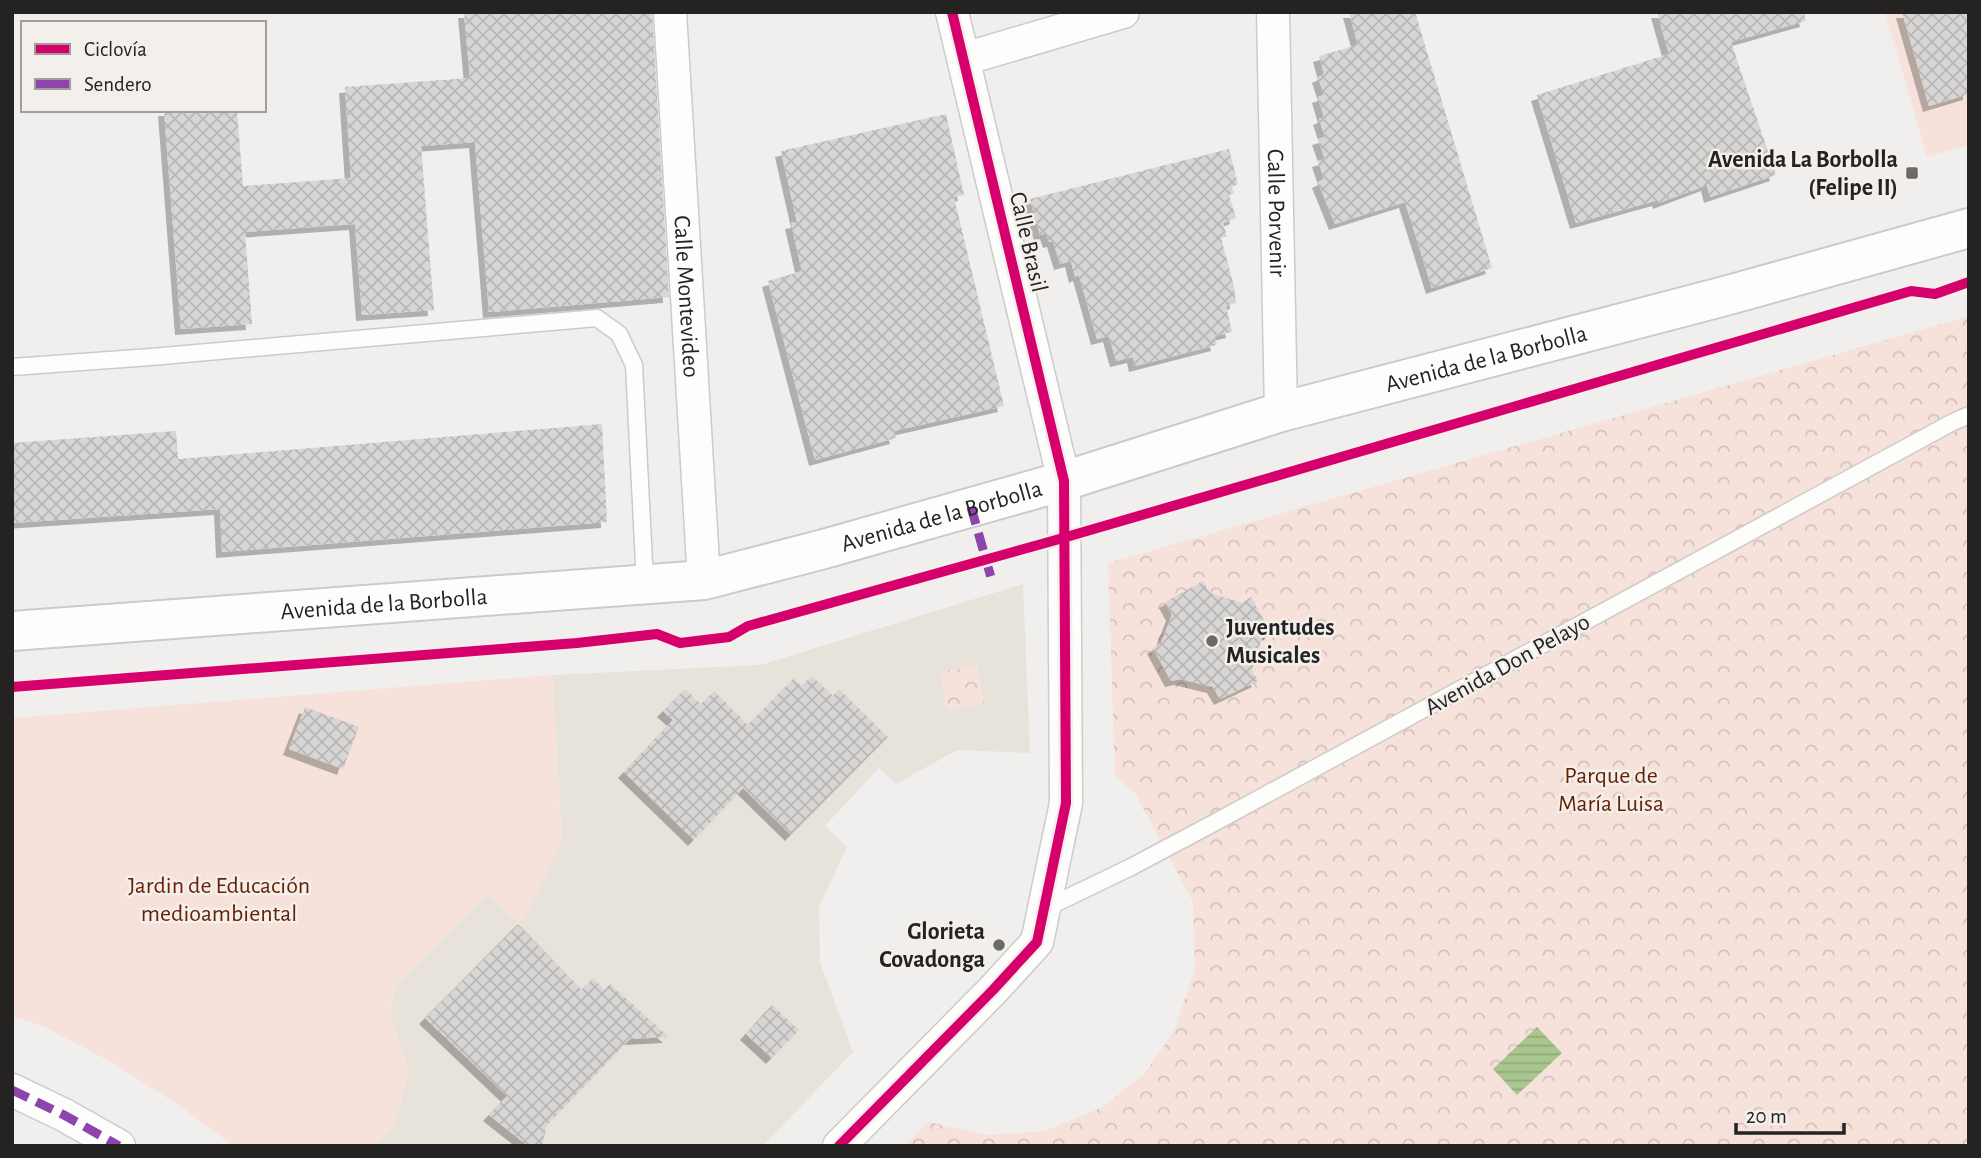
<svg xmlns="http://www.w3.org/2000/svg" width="1981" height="1158" font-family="'Alegreya Sans',sans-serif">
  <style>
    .built { fill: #e7e3db }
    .park { fill: url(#park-crowns) }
    .garden { fill: #f6e2db }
    .water { fill: url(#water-rules) }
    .building { fill: url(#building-cross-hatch); filter: url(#shadow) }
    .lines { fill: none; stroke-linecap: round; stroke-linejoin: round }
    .lane-casing { stroke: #cdcbc9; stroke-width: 19 }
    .street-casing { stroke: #cdcbc9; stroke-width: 35 }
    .secondary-casing { stroke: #cdcbc9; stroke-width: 42 }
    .lane { stroke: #fdfdfc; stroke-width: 16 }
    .street { stroke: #fdfdfc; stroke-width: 32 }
    .secondary { stroke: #fdfdfc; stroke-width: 38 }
    .quiet { stroke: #8e44ad; stroke-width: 9; stroke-dasharray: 18 9; stroke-linecap: butt }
    .cycleway-casing { stroke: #f3f0eb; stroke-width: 15 }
    .cycleway { stroke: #d6006c; stroke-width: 10 }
    .poi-dot { fill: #6c6a68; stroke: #f3f0eb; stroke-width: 2.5 }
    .labels { text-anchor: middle; stroke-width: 5; stroke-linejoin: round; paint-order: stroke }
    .poi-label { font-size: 24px; font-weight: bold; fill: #242321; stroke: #f3f0eb; text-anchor: end }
    .street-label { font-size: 24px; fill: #242321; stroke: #f3f0eb }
    .park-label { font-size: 24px; fill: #6a1d00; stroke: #f3f0eb }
  </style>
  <defs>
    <pattern id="park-crowns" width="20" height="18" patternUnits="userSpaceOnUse" patternTransform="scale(1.75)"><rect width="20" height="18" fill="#f6e2db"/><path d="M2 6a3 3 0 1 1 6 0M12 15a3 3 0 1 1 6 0" fill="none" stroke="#d3c2bc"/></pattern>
    <pattern id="water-rules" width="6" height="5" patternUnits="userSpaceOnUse" patternTransform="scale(1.75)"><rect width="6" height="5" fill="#a9c68e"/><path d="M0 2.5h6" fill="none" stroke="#91aa7a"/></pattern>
    <pattern id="building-cross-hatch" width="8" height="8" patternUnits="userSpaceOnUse" patternTransform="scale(1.75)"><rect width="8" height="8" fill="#d8d6d4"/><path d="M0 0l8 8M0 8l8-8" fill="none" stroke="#b9b7b6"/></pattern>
    <filter id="shadow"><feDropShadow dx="-6" dy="6" stdDeviation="0" flood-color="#0004"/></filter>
  </defs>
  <rect width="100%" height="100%" fill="#f1efed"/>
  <path class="built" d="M1023 584 1030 753 957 750 896 784 879 768 825 826 847 847 819 907 820 962 853 1052 763 1146H374L394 1125 409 1070 390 1014 397 984 488 893 518 924 562 840 552 675 760 665Z"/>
  <path class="park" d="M1969 316V1146H904L928 1122 987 1135 1045 1131 1103 1107 1145 1073 1174 1031 1195 969 1193 902 1135 793 1115 776 1108 563Z
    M977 665 984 703 947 710 940 672Z"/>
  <path class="garden" d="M1885 12H1969V145L1927 157Z
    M552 675 562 840 525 919 518 924 488 893 397 984 390 1014 409 1070 394 1125 374 1146H234L180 1106 109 1061 43 1026 12 1016V718Z"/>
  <path class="water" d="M1537 1027 1562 1053 1517 1095 1493 1069Z"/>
  <path class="building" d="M464 12H652L669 297 489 312 475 142 421 146 434 310 362 315 355 224 245 232 252 324 181 329 164 110H237L243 186 351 178 345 87 470 78Z
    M1349 12H1415L1492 268 1432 288 1405 202 1335 224 1318 182 1324 179 1318 161 1325 159 1318 139 1325 137 1319 119 1324 117 1318 97 1324 95 1318 77 1324 74 1319 56 1358 45Z
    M1657 12H1804L1806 21 1731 42 1776 175 1710 197 1707 185 1659 203 1658 200 1576 223 1537 95 1669 54Z
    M1902 12H1969V94L1929 106Z
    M946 114 964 195 954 197 1004 406 894 431 896 438 815 460 768 281 802 271 791 223 797 222 781 151Z
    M1229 149 1238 184 1232 187 1234 193 1229 195 1236 218 1223 223 1227 237 1221 238 1234 286 1236 303 1226 306 1232 332 1215 336 1217 345 1135 366 1133 357 1116 361 1109 336 1097 339 1079 275 1075 277 1071 261 1060 264 1053 241 1049 242 1046 233 1040 235 1030 199Z
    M602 424 607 522 222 552 220 509 12 523V443L176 431 178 459Z
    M1203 581 1210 593 1242 603 1251 597 1271 633 1262 638 1252 671 1258 681 1220 699 1213 687 1180 679 1171 681 1153 648 1161 643 1172 615 1165 602Z
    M812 676 833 696 839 689 888 737 791 835 743 788 694 840 624 772 673 720 663 711 685 689 701 704 714 691 748 725 794 678 801 686Z
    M305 707 359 727 343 769 289 749Z
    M518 924 582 990 593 978 604 990 610 984 669 1037 630 1039 547 1125 542 1146H528L489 1115 507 1096 425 1018Z
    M772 1005 799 1030 772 1058 746 1034Z"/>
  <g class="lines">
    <g class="lane-casing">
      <path id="lane" d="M12 367 151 357 597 318 619 334 634 365 645 583
        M1044 909 1131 867 1212 824 1953 422 1969 415"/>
    </g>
    <g class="street-casing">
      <g id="street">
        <path id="s1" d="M670 12 704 580"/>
        <path id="s2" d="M1273 12 1281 412"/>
        <path d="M964 59 1123 12"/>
        <path d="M12 1090 64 1115 119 1146"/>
        <path d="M839 1146 993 990 1037 942 1066 803 1064 481 952 12"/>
      </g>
    </g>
    <g class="secondary-casing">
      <g id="secondary">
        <path id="s3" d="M12 631 704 580 824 549 1064 481 1281 412 1725 296 1969 228"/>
      </g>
    </g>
    <use href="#lane" class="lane"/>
    <use href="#street" class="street"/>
    <use href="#secondary" class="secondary"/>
    <path class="quiet" d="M971 507 992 581
      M12 1090 64 1115 119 1146"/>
    <g class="cycleway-casing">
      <path id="cycleway" d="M12 687 577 643 657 634 680 643 729 637 748 626 1056 540 1911 291 1935 294 1969 282
        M839 1146 993 990 1037 942 1066 803 1064 481 952 12"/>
    </g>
    <use href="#cycleway" class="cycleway"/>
  </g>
  <g class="poi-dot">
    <rect x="1905" y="166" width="14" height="14" rx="3.5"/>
    <circle cx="1212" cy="641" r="7"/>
    <circle cx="999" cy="945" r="7"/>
  </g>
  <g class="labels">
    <g class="poi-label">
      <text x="1898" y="167">Avenida La Borbolla<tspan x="1898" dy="28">(Felipe II)</tspan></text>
      <text x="1226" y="635" text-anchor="start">Juventudes<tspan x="1226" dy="28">Musicales</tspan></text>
      <text x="985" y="939">Glorieta<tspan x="985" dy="28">Covadonga</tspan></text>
    </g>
    <g class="street-label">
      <text dy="8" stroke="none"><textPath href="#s2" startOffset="201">Calle Porvenir</textPath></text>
      <text transform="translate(1029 242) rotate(77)" y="8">Calle Brasil</text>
      <text dy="8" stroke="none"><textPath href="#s1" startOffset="285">Calle Montevideo</textPath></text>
      <text dy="8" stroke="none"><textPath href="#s3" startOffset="1507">Avenida de la Borbolla</textPath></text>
      <text dy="8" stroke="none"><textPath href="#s3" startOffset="940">Avenida de la Borbolla</textPath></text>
      <text dy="8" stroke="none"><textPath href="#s3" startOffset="373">Avenida de la Borbolla</textPath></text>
      <text transform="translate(1507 664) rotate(-29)" y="8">Avenida Don Pelayo</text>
    </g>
    <g class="park-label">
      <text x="1611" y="783">Parque de<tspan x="1611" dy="28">María Luisa</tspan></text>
      <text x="219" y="893">Jardin de Educación<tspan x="219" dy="28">medioambiental</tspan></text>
    </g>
  </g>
  <rect width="1981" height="1158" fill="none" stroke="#242321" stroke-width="28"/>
  <rect x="21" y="21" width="245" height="91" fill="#f3f0eb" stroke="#a09e9a" stroke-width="2"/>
  <rect x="35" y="44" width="35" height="10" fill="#d6006c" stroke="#a09e9a" stroke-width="2"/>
  <text x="84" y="56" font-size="21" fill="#242321">Ciclovía</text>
  <rect x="35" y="79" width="35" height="10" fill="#8e44ad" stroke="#a09e9a" stroke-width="2"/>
  <text x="84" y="91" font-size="21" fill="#242321">Sendero</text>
  <path d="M1736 1123v10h108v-10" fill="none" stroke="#242321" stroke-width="3.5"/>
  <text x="1746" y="1123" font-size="21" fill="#242321" stroke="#f3f0eb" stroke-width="5" paint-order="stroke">20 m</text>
</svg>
